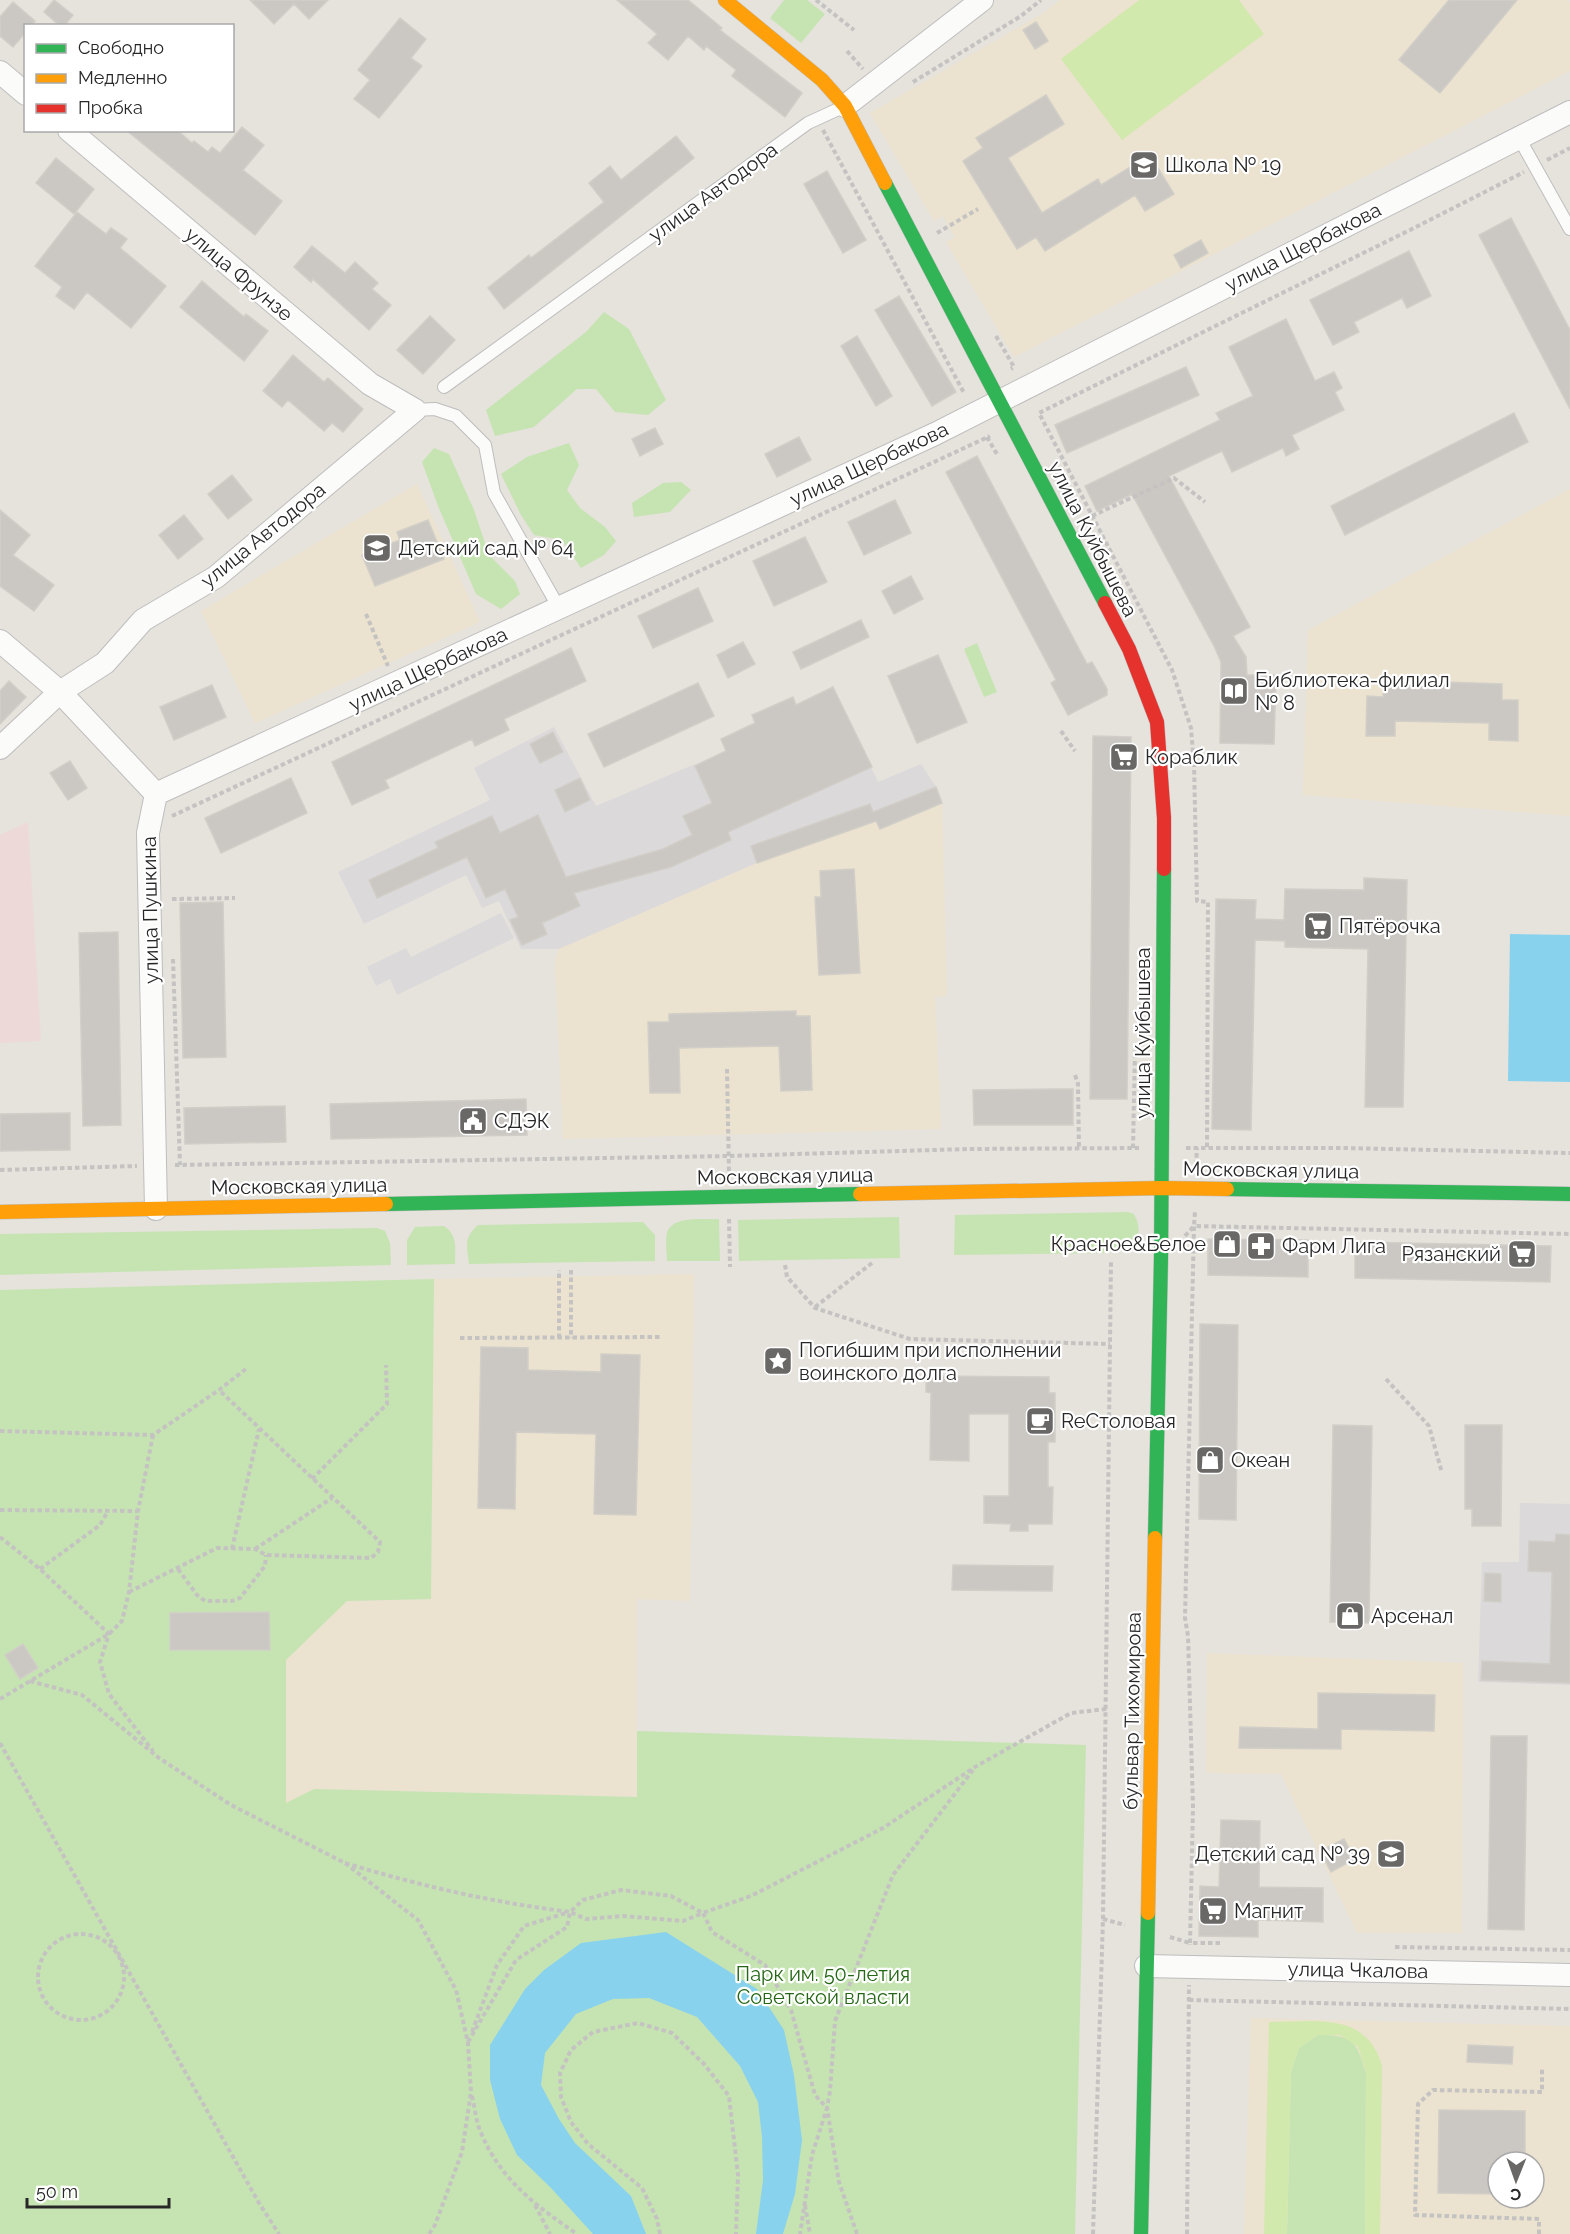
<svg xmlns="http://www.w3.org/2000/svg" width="1570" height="2234" font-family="Raleway,sans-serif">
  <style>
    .industrial { fill: #dcd9db }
    .education { fill: #ebe2cf; fill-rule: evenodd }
    .medical { fill: #eddad8 }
    .green { fill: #c6e4b2 }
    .pitch { fill: #d2e9ae }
    .water { fill: #89d2ee }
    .building { fill: #cbc8c3; stroke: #d1cec8; stroke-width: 1.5 }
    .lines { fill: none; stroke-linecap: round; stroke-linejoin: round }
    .lane-casing { stroke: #bfbebe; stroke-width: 14 }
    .street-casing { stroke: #bfbebe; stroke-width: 24 }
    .fast-casing { stroke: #bfbebe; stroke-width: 15 }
    .slow-casing { stroke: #bfbebe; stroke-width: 15 }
    .jam-casing { stroke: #bfbebe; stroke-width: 15 }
    .path { stroke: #c4c3c2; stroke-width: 4; stroke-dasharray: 4.5 3; stroke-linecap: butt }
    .lane { stroke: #fbfbfa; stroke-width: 12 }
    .street { stroke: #fbfbfa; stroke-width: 22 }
    .fast { stroke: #30b455; stroke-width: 14 }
    .slow { stroke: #ff9f0a; stroke-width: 14 }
    .jam { stroke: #e5322d; stroke-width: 14 }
    .labels { text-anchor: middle; stroke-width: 4.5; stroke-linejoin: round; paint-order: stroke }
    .poi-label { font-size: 20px; fill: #272727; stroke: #fff; text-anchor: start }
    .street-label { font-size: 20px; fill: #272727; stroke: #fff }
    .park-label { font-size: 20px; fill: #246714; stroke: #fff }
  </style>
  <rect width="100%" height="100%" fill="#e6e2dc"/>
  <path class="industrial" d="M833 687 878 782 921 764 936 787 942 803 880 829 876 821 757 863 559 949H521L499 901 482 908 466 875 364 924 338 872 490 800 474 768 554 727 596 806 726 751 721 739 756 725 752 715 793 697 797 705Z
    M501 913 514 938 397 995 390 979 376 986 367 967 406 948 411 957Z
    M1520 1503 1570 1504V1685L1478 1682 1482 1562H1519Z"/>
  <path class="education" d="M1060 0H1566L1570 3V71L1014 357 946 242 955 237 943 216 934 221 870 113 1042 14Z
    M417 484 480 622 255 723 201 611Z
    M1570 489V816L1303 795 1308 630Z
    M942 803 947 996 935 997 941 1129 563 1139 555 961 559 949 757 863 876 821 880 828Z
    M694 1274 690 1601 637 1599V1797L314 1789 286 1804V1660L347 1601 431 1599 434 1279Z
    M1207 1653 1463 1663 1462 1933H1357L1281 1774 1206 1773Z
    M1251 2018 1570 2026V2234H1244ZM1498 2162H1534V2198H1498Z"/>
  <path class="medical" d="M28 822 41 1041 0 1043V835Z"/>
  <path class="green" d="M784 0H807L825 14 801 43 770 18Z
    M604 312 629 329 666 400 648 415 615 412 596 389H577L534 427 495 436 486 410 586 332Z
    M569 443 579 465 567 490 580 508 605 527 616 541 604 555 581 568 562 540 534 535 521 515 501 474 527 457Z
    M434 448 449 454 474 510 489 555 515 581 520 594 501 609 476 594 438 506 422 462Z
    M681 482 691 490 670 512 634 517 632 503 663 483Z
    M977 643 997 692 984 697 964 649Z
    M1128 1212 1134 1214C1141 1227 1140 1237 1131 1249L1106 1253 954 1255 955 1215Z
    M899 1217 900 1258 739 1261 738 1220Z
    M719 1219 720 1261H667C667 1253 665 1241 667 1233 672 1215 705 1220 719 1219Z
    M643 1222 655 1235V1261L469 1264C467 1246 463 1238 478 1225Z
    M444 1226C458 1235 455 1249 455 1264L407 1265V1240L415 1227Z
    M377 1228 385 1231 390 1243 391 1265 0 1275V1234Z
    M434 1279 431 1599 347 1601 286 1660V1803L314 1789 637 1797V1731L1086 1745 1075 2234H0V1290Z
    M1318 2035C1353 2035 1356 2040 1366 2073L1365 2234H1287L1291 2072 1299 2048Z"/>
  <path class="pitch" d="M1139 0H1239L1264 34 1122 140 1061 59Z
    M1269 2022C1315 2022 1367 2011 1382 2066L1380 2234H1365L1366 2072 1358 2047 1340 2035H1318L1299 2048 1291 2072 1287 2234H1264Z"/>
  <path class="water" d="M1510 934 1570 935V1082L1508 1081Z
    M666 1932 757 1989 784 2030 794 2075 802 2140 795 2194 783 2234H756L763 2180 762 2137 758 2102 740 2066 697 2017 649 1998 613 1999 576 2014 545 2053 541 2085 559 2119 575 2143 631 2196 646 2234H593L551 2188 517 2155 500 2119 490 2080V2045L525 1989 544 1970 581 1943Z"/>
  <path class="building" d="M54 0 73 15 64 26H60L44 12Z
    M250 0H328L309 19 294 4 274 24Z
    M617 0H688L722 28 720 30 802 93 785 117 732 76 736 70 706 46 704 50 688 36 668 60 648 43 657 34Z
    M1449 0H1517L1440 93 1399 60Z
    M13 2 35 21 31 26H26V32L13 47 0 36V17Z
    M400 18 426 39 411 58 422 66 379 118 354 99 370 80 358 70Z
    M1036 22 1048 41 1035 49 1023 30Z
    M1046 95 1064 124 1008 158 1042 213 1098 179 1101 185 1150 155 1174 194 1145 211 1135 195 1045 251 1036 237 1017 249 963 161 983 148 976 138Z
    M242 127 264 145 243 170 282 201 255 235 126 130H177L192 143 194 141 208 152 212 147 220 153Z
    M676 136 694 158 504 309 488 288 529 255 531 258 604 202 589 183 610 166 621 180Z
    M56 158 94 189 74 214 36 183Z
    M827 171 866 240 843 253 804 184Z
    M77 212 106 234 111 228 127 239 120 248 166 286 131 328 87 292 74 309 56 296 62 287 35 266Z
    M1511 218 1570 330V409L1479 235Z
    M1201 240 1208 253 1181 268 1174 255Z
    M312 246 345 273 355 262 378 283 372 289 391 305 369 330 313 279 311 282 294 267Z
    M1409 251 1431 296 1407 308 1402 298 1354 322 1359 332 1333 345 1310 300Z
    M202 281 244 317 246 314 268 331 244 361 180 307Z
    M899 296 956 392 932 406 875 310Z
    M430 316 455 340 423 374 397 350Z
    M1286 319 1315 381 1334 372 1342 388 1335 392 1344 410 1292 435 1299 449 1286 456 1283 448 1232 472 1222 451 1169 476 1250 627 1233 636 1246 657 1247 675H1276L1274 744 1220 743 1221 662 1214 646 1132 494 1097 511 1085 486 1220 420 1216 413 1253 396 1229 347Z
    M857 336 892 396 876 406 841 346Z
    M293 355 324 382 328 378 363 409 343 432 332 423 324 431 288 400 282 407 263 391Z
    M1186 367 1199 395 1067 453 1055 425Z
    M1514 413 1528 442 1345 535 1331 506Z
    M655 428 663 444 640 456 632 439Z
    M799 437 811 460 777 477 765 454Z
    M977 456 1087 664 1092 662 1107 689V695L1068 715 1051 683 1056 680 946 472Z
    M232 475 252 500 228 519 208 494Z
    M895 500 911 533 864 555 848 522Z
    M0 510 30 535 13 555 54 585 34 611 0 586Z
    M184 515 203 539 178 559 159 535Z
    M428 520 444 559 375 586 362 555 400 540 397 532Z
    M805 537 827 582 774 606 753 561Z
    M911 576 923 599 894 614 882 591Z
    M698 588 713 621 653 648 638 616Z
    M861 620 869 637 801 669 793 652Z
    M743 642 755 664 728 678 717 655Z
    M571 648 586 681 504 719 509 730 475 746 472 739 385 780 389 788 352 805 332 762Z
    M938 655 967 722 917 743 888 676Z
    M1384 680 1502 684V700H1518V741L1489 740V723L1395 721V736H1366L1367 696 1383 697Z
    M9 681 26 697 0 724V691Z
    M698 683 714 716 604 767 588 734Z
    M212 685 226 717 174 740 160 707Z
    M833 687 872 767 728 832 731 840 671 867 574 893 580 906 542 923 547 934 522 945 510 920 518 917 505 889 486 898 467 857 377 898 369 880 438 848 435 842 492 816 500 833 538 815 566 877 663 849 692 835 683 816 712 803 695 766 726 751 721 739 755 723 752 715 793 697 796 705Z
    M553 732 563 752 540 763 530 744Z
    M1093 736 1131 737 1127 1099H1090Z
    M70 761 87 788 68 800 50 773Z
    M291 778 307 813 221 853 205 818Z
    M580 778 590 800 565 812 555 790Z
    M936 787 942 803 880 829 876 821 757 863 751 846 870 804 873 812Z
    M854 869 860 973 819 975 815 897H821L820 871Z
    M1364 878 1407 880 1403 1107H1365L1368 949 1285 947V941L1255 940 1251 1130 1212 1129 1216 899 1256 900 1255 919 1284 920 1285 889 1364 890Z
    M223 902 226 1057 183 1058 180 903Z
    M118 932 121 1125 83 1126 79 933Z
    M796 1011V1016H810L812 1090 781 1091 779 1046 679 1048 680 1093H650L648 1022H669V1014Z
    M1054 1089H1073V1125H974L973 1090Z
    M526 1099 527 1135 331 1139 330 1104Z
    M285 1106 286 1142 185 1144 184 1108Z
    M70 1113V1150L0 1151V1114Z
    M1208 1239 1308 1240V1277L1208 1275Z
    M1355 1242 1551 1246 1550 1282 1355 1278Z
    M1200 1324 1238 1325 1236 1520 1199 1519Z
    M481 1347 528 1348V1370L601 1372V1354L640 1355 636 1515 594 1514 596 1434 516 1432 515 1509 478 1508Z
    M926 1376 1049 1377V1393H1055V1442H1048V1487H1053L1052 1524H1028V1531H1010L1011 1524 984 1523V1496H1009V1414H969V1461L930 1460 931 1393 926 1392Z
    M1333 1425 1372 1426 1369 1623 1330 1622Z
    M1465 1425H1502L1501 1526H1472V1509H1465Z
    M1556 1534 1570 1535V1683L1481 1680 1482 1661 1550 1664 1552 1572 1528 1571 1529 1541 1555 1542Z
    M953 1565 1053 1566 1052 1591 952 1590Z
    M1485 1573 1501 1574V1602L1484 1601Z
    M269 1612 270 1650H170V1613Z
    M23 1644 38 1668 20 1679 5 1655Z
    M1318 1693 1435 1695 1434 1731 1341 1729V1749L1239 1748 1240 1727 1318 1729Z
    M1491 1736H1527L1524 1930 1488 1929Z
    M1221 1820 1260 1821 1259 1887 1323 1888V1922L1258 1920V1937L1199 1936 1200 1886 1219 1887Z
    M1344 1839 1355 1859 1331 1872 1320 1851Z
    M1468 2045 1513 2047 1512 2064 1467 2062Z
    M1439 2110 1525 2111V2162H1498V2194L1438 2193Z"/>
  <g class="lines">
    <g class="lane-casing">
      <path id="lane" d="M1519 138 1570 229
        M444 387 808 123 843 107
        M415 410 435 409 456 416 485 445 494 493 559 608"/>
    </g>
    <g class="street-casing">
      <path id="street" d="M0 72 26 94
        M845 106 982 0
        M0 641 60 692 156 794
        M0 748 60 692 105 663 143 620 216 577 415 410 370 384 69 130
        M156 794 935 434 1570 112
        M156 1209 148 833 156 794
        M1146 1966 1570 1975"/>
    </g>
    <g class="fast-casing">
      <path id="fast" d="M885 183 1105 603
        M1227 1189 1570 1194
        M386 1204 860 1194
        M1155 1538 1161 1258 1164 869
        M1141 2234 1148 1913"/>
    </g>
    <g class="slow-casing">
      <path id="slow" d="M725 0 822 80 845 106 885 183
        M860 1194 1161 1188 1227 1189
        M0 1212 386 1204
        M1148 1913 1155 1538"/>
    </g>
    <g class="jam-casing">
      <path id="jam" d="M1105 603 1129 649 1157 722 1164 818V869"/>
    </g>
    <path class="path" d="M816 0 854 30
      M847 51 863 69
      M913 82 1021 16 1041 0
      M823 130 964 393
      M1547 160 1570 148
      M937 233 978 209
      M996 336 1014 367 1011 369
      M987 437 998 456
      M1092 516 1174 478 1205 502
      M366 614 388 666
      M1061 731 1075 751
      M172 816 990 436
      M172 899 235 898
      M173 959 180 1165
      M727 1069 729 1173
      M1075 1075 1078 1084 1079 1148
      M1207 1147 1208 902 1197 901 1194 764 1191 728 1172 670 1039 413 1412 229 1524 172
      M1133 1148 1135 1050
      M1186 1148H1343L1570 1153
      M175 1165 729 1156 968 1149 1139 1148
      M1196 1165 1197 1148
      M0 1170 137 1166
      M729 1219 730 1267
      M1185 1236 1194 1226 1195 1211
      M785 1265 787 1277 815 1308 910 1339 1110 1344
      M571 1270V1338
      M815 1307 872 1263
      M460 1338 660 1337
      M559 1338V1270
      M1386 1379 1429 1426 1442 1473
      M0 1431 153 1435 219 1390 247 1368
      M312 1479 387 1404 386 1365
      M0 1510 138 1511
      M0 1537 40 1569 109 1634 100 1662 109 1694 153 1751
      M232 1549 259 1429
      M255 1549 332 1498
      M40 1569 100 1525 108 1511
      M178 1569 197 1595 205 1601H232L240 1598 265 1566 266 1555
      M129 1592 217 1548 255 1549 266 1555 371 1558 378 1552 380 1542 219 1390
      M30 1681 82 1695 159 1758 231 1805 345 1863 418 1920 456 1990 468 2043 471 2092 462 2152 435 2225 429 2234
      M0 1699 109 1634 122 1621 129 1592 138 1511 153 1435
      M0 1743 259 2203 279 2234
      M345 1863C421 1886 491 1902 570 1912L583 1900 621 1890 671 1896 703 1913 751 1896 883 1828 975 1767 1071 1713 1106 1709
      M1103 1919 1125 1925
      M38 1977a43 43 0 1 1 86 0a43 43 0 1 1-86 0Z
      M1170 1937 1190 1943V1945
      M1220 1943H1190L1193 1807 1188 1636 1185 1618 1194 1226 1570 1234
      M1395 1947 1570 1950
      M1189 2000 1570 2009
      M472 2032 497 1965 524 1926 566 1913
      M468 2042 516 1960 567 1927 570 1912 586 1919 623 1916 683 1921 703 1913 712 1932 765 1965 791 2010 815 2095 827 2108 812 2155 800 2234
      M472 2096C475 2108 476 2122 481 2133 501 2180 536 2206 577 2234
      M535 2205 550 2234
      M805 2205 810 2234
      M660 2234 657 2219 642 2188 588 2144 571 2122 561 2097 560 2073 571 2050 593 2032 638 2023 672 2033 704 2064 729 2096 738 2175 736 2234
      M857 2234 839 2182 827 2108 830 2091 835 2021 893 1875 973 1770
      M1093 2234 1103 1919 1111 1260
      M1187 2234 1189 1985
      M1539 2234V2219L1415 2215 1418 2104 1433 2090 1542 2092V2067"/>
    <use href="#lane" class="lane"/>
    <use href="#street" class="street"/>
    <use href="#fast" class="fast"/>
    <use href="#slow" class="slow"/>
    <use href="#jam" class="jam"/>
  </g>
  <defs>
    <g id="school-square" transform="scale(1.5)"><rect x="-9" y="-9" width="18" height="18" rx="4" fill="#6a6866" stroke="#fff"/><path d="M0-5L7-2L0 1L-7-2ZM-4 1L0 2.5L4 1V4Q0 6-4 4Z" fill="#fff"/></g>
    <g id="library-square" transform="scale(1.5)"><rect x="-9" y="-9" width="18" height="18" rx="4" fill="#6a6866" stroke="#fff"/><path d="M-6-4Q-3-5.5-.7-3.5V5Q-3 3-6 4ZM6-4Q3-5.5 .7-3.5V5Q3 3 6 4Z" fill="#fff"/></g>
    <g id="supermarket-square" transform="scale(1.5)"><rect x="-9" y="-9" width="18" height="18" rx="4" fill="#6a6866" stroke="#fff"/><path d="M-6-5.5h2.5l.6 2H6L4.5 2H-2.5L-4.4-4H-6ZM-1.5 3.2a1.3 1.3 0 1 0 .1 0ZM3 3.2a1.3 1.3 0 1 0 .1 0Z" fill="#fff"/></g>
    <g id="civic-square" transform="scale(1.5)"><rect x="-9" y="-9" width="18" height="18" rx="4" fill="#6a6866" stroke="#fff"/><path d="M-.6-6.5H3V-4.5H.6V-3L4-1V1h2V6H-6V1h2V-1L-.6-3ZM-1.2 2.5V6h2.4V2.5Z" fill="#fff"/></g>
    <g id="shop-square" transform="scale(1.5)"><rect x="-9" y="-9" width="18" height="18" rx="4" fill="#6a6866" stroke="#fff"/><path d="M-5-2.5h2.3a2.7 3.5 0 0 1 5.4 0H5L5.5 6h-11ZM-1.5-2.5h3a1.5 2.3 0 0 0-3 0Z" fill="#fff"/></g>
    <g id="pharmacy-square" transform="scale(1.5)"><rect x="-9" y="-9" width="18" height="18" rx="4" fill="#6a6866" stroke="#fff"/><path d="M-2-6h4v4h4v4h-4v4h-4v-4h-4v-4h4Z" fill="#fff"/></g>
    <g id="sight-square" transform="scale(1.5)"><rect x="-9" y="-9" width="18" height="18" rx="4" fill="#6a6866" stroke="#fff"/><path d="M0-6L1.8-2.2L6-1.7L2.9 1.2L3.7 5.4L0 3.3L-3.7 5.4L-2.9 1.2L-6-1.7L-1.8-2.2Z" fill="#fff"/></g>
    <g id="cafe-square" transform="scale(1.5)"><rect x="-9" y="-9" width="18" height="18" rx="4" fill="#6a6866" stroke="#fff"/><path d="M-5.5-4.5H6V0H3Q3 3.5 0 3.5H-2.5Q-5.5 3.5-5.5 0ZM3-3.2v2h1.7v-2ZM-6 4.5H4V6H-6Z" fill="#fff"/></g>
  </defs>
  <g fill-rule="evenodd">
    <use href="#school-square" x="1144" y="165"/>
    <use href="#school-square" x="377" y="548"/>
    <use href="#library-square" x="1234" y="691"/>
    <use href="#supermarket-square" x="1124" y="757"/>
    <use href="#supermarket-square" x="1318" y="926"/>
    <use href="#civic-square" x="473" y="1121"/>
    <use href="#shop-square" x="1227" y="1244"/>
    <use href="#pharmacy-square" x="1261" y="1246"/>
    <use href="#supermarket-square" x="1522" y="1254"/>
    <use href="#sight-square" x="778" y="1361"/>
    <use href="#cafe-square" x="1040" y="1421"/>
    <use href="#shop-square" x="1210" y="1460"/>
    <use href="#shop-square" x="1350" y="1616"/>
    <use href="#school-square" x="1391" y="1854"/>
    <use href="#supermarket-square" x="1213" y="1911"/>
  </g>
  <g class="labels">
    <g class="poi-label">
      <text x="1165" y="172">Школа № 19</text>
      <text x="398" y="555">Детский сад № 64</text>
      <text x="1255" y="687">Библиотека-филиал<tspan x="1255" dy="23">№ 8</tspan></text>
      <text x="1145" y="764">Кораблик</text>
      <text x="1339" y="933">Пятёрочка</text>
      <text x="494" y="1128">СДЭК</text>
      <text x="1206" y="1251" text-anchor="end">Красное&amp;Белое</text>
      <text x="1282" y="1253">Фарм Лига</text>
      <text x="1501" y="1261" text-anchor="end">Рязанский</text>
      <text x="799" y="1357">Погибшим при исполнении<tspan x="799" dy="23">воинского долга</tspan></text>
      <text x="1061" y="1428">ReСтоловая</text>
      <text x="1231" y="1467">Океан</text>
      <text x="1371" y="1623">Арсенал</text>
      <text x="1370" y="1861" text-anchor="end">Детский сад № 39</text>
      <text x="1234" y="1918">Магнит</text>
    </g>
    <g class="street-label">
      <text transform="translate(713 192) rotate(-36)" y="7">улица Автодора</text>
      <text transform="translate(1303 247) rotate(-27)" y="7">улица Щербакова</text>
      <text transform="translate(239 274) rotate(40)" y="7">улица Фрунзе</text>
      <text transform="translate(869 464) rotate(-25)" y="7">улица Щербакова</text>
      <text transform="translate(263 535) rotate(-39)" y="7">улица Автодора</text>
      <text transform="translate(1093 539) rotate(63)" y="7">улица Куйбышева</text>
      <text transform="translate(428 669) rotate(-25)" y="7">улица Щербакова</text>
      <text transform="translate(150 910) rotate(-91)" y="7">улица Пушкина</text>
      <text transform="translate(1143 1033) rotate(-90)" y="7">улица Куйбышева</text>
      <text transform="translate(1271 1170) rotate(1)" y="7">Московская улица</text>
      <text transform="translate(785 1176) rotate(-1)" y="7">Московская улица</text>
      <text transform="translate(299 1186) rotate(-1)" y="7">Московская улица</text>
      <text transform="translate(1132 1711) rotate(-89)" y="7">бульвар Тихомирова</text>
      <text transform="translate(1358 1970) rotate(1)" y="7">улица Чкалова</text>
    </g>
    <g class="park-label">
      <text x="823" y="1981">Парк им. 50-летия<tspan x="823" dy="23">Советской власти</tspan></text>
    </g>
  </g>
  <rect x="24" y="24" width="210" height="108" fill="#ffffff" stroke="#a9a9a9" stroke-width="1.5"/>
  <rect x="36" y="44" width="30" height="9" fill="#30b455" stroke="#a9a9a9" stroke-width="1.5"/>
  <text x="78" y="54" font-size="18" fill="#272727">Свободно</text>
  <rect x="36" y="74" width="30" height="9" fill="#ff9f0a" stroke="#a9a9a9" stroke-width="1.5"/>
  <text x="78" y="84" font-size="18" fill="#272727">Медленно</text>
  <rect x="36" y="104" width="30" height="9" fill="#e5322d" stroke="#a9a9a9" stroke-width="1.5"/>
  <text x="78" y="114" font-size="18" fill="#272727">Пробка</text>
  <g transform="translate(1516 2180) rotate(181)"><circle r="28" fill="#ffffff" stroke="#a9a9a9" stroke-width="1.5"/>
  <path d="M0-4.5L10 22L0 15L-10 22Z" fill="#6a6866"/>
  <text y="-9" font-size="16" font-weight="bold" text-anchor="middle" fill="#272727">С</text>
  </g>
  <path d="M27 2198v9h142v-9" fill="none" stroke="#272727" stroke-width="3"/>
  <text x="36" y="2198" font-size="18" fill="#272727" stroke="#ffffff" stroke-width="4.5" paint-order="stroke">50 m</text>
</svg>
